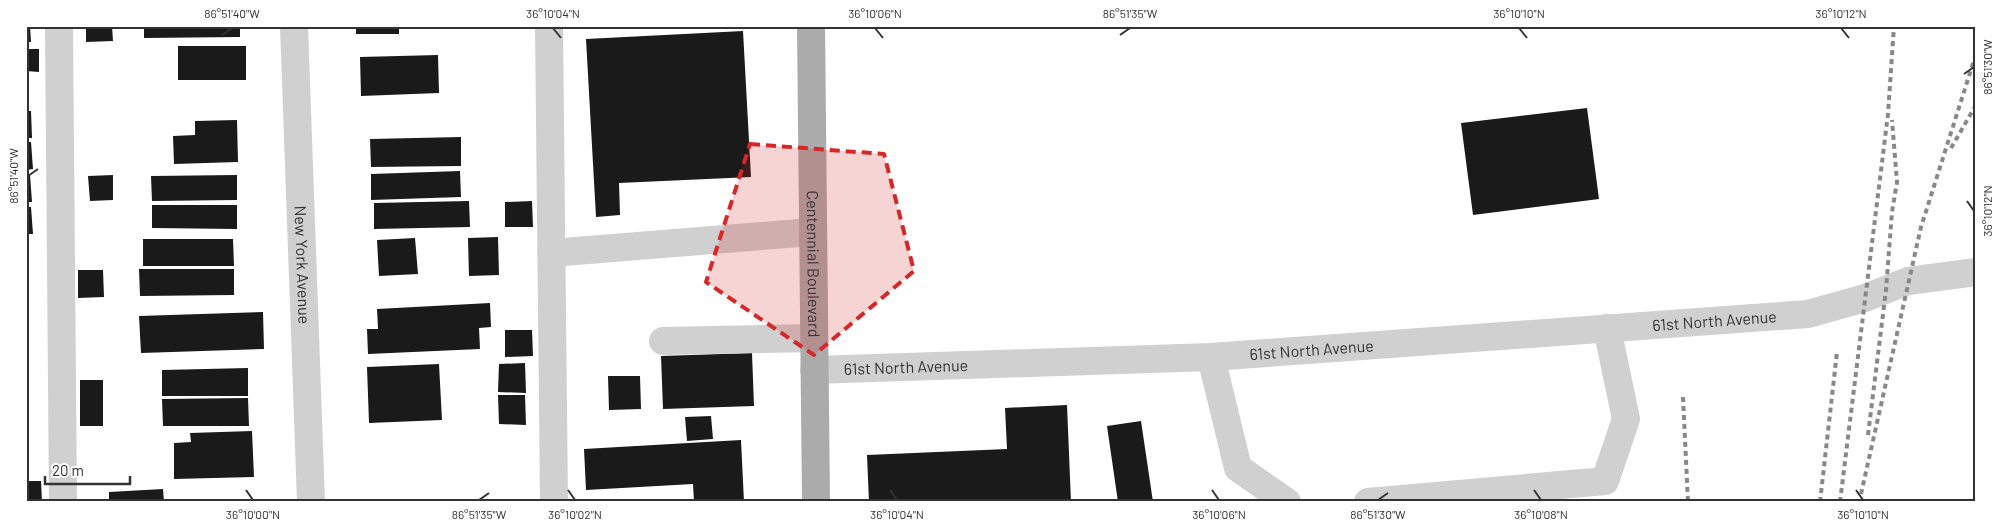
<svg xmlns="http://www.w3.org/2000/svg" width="2002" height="528" font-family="Barlow,sans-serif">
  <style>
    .building { fill: #1a1a1a }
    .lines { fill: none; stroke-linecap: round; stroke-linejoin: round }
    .minor { stroke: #d0d0d0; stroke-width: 28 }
    .major { stroke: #ababab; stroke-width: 28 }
    .rail { stroke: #888; stroke-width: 4; stroke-dasharray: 5 4; stroke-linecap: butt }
    .marked { fill: #d62828; fill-opacity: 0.2; stroke: #d62828; stroke-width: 4; stroke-dasharray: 10 6; stroke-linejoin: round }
    .ticks { fill: none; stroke: #333; stroke-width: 2 }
    .labels { text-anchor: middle; stroke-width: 5; stroke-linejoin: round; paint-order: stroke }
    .street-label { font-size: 16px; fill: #333; stroke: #fff }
    .neatline { fill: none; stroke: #333; stroke-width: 2 }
    .ticks-label { font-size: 12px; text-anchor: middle; fill: #333 }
  </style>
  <rect width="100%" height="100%" fill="#fff"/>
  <path class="building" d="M26 26H30L31 42H26Z
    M86 26H112L113 41 86 42Z
    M144 26H240V37L144 38Z
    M356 26H399V34H356Z
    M743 31 751 177 619 183 620 215 596 217 586 39Z
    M178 46H246V80H178Z
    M26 49H39V72L26 71Z
    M438 55 439 93 361 96 360 57Z
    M1587 108 1599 199 1473 215 1461 123Z
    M26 111H31L32 138H26Z
    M237 120 238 162 174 164 173 136 195 135V121Z
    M461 137V166L371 167 370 139Z
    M26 142H31L33 169 26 170Z
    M460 171 461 197 371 200V174Z
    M26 175H30L32 202H26Z
    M113 175V200L90 201 88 176Z
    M237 175V200L152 201 151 176Z
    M469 201 470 227 374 229V203Z
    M532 201 533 227H505V202Z
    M152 205H237V229L152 228Z
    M26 207H31L33 234H26Z
    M498 237 499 275 469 276 468 238Z
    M415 238 418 274 379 276 377 240Z
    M143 239H233L234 266H143Z
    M139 269H234V295L140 296Z
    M78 270H103L104 297 78 298Z
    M490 303 491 327 479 328 480 349 368 354 367 329H378L377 309Z
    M263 312 264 349 141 353 139 316Z
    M505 330H532L533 356 505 357Z
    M752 353 754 406 663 409 661 356Z
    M525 363 526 393 498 392 499 364Z
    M439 364 442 420 369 423 367 367Z
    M248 368V396H162V370Z
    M608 376H640L641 409 609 410Z
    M80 380H103V426H80Z
    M498 395H525L526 425 499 424Z
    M248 398 249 426H163L162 399Z
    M1067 405 1071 502H869L867 455 1007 449 1005 408Z
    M711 416 713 439 687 441 685 417Z
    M1141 421 1153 502H1118L1107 426Z
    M252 431 254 477 174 479V443L191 442 190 433Z
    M741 440 744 502H694L693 484 586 490 584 449Z
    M26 481H41L42 502H26Z
    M163 489 164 502H109V492Z"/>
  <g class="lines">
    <g class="minor">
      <path d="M59 26 63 502"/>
      <path id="s1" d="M294 26 311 502"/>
      <path d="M549 26 554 502"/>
      <path d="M551 253 812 232"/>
      <path d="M663 341 814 338"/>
      <path d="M1211 357 1238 468 1287 502"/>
      <path id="s2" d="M814 370 1211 357 1808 314 1865 298 1908 281 1976 272"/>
      <path d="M1368 502 1605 481 1626 419 1607 328"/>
    </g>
    <path class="major" id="s3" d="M811 26 816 502"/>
    <path class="rail" d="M1951 148 1976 105
      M1683 397 1688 502
      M1868 435 1886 290 1892 212 1897 182 1892 120
      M1861 494 1921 227 1976 54
      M1820 502 1837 352
      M1840 502 1888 114 1894 26"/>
  </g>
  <path class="marked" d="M750 144 884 154 914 271 814 355 706 282Z"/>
  <path class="ticks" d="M553 28 561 38M875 28 883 38M1519 28 1527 38M1841 28 1849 38M222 35 232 28M1120 35 1130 28M1964 74 1974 67M28 176 38 169M1967 201 1974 211M246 490 253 500M568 490 575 500M890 490 897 500M1212 490 1219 500M1534 490 1541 500M1856 490 1863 500M479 500 489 493M1378 500 1388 493"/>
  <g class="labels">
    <g class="street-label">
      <text dy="6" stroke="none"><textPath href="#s1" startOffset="239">New York Avenue</textPath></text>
      <text dy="6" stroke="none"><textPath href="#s3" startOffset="238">Centennial Boulevard</textPath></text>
      <text dy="6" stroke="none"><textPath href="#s2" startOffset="902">61st North Avenue</textPath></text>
      <text dy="6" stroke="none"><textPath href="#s2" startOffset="498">61st North Avenue</textPath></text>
      <text dy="6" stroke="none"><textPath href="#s2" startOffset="92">61st North Avenue</textPath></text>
    </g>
  </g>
  <rect width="2002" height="528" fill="none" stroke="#ffffff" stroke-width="55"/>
  <path d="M45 476v8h85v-8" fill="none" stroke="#333333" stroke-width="2.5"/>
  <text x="52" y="476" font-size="15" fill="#333333" stroke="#ffffff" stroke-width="4" paint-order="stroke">20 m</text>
  <rect x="28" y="28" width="1946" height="472" class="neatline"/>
  <g class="ticks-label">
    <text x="232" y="18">86°51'40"W</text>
    <text x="553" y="18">36°10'04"N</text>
    <text x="875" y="18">36°10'06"N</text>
    <text x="1130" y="18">86°51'35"W</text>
    <text x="1519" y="18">36°10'10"N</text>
    <text x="1841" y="18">36°10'12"N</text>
    <text transform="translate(1988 67) rotate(-90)" y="4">86°51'30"W</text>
    <text transform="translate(14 176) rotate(-90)" y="4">86°51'40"W</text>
    <text transform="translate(1988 211) rotate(-90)" y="4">36°10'12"N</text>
    <text x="253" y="519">36°10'00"N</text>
    <text x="479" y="519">86°51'35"W</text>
    <text x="575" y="519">36°10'02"N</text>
    <text x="897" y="519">36°10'04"N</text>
    <text x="1219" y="519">36°10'06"N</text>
    <text x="1378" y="519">86°51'30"W</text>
    <text x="1541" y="519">36°10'08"N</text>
    <text x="1863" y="519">36°10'10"N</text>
  </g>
</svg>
